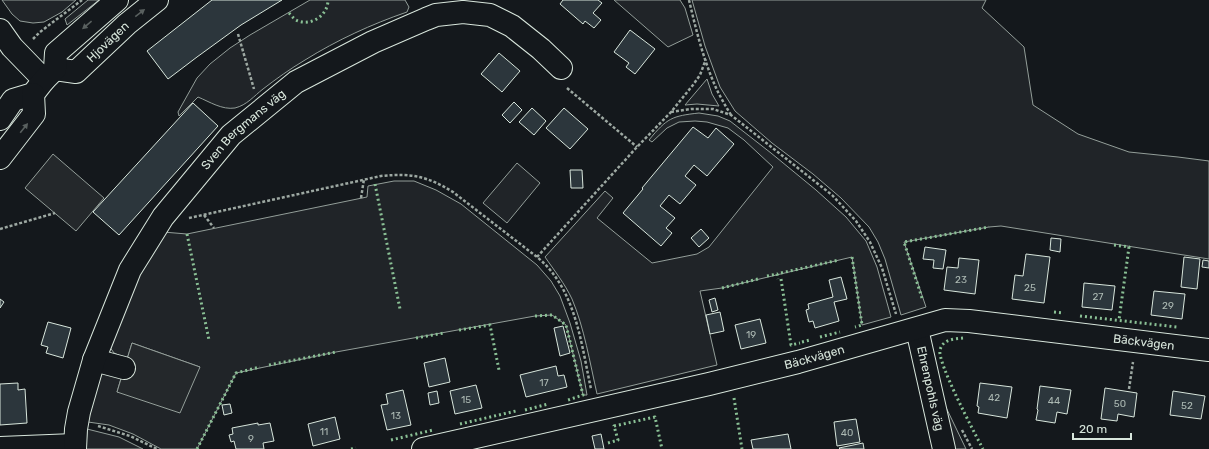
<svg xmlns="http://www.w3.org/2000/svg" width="1209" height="449" font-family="Rubik,sans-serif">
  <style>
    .green { fill: #202428; stroke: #939e99 }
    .parking { fill: #24282b; stroke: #939e99 }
    .building { fill: #2c363c; stroke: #d8e6dc }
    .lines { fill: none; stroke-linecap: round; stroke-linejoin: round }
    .minor-casing { stroke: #d8e6dc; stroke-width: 24 }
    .major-casing { stroke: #d8e6dc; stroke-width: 24 }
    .path { stroke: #9da8a2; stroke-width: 2.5; stroke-dasharray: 3 2; stroke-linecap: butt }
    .minor { stroke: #14181c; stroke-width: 22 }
    .major { stroke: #14181c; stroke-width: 22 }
    .hedge { stroke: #8ac095; stroke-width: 3; stroke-dasharray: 2 3; stroke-linecap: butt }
    .oneway { fill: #59605f }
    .labels { text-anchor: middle; stroke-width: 3; stroke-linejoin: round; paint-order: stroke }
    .number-label { font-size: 10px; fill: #adbab4 }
    .street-label { font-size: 12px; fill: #d8e6dc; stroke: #14181c }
  </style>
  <rect width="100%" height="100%" fill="#14181c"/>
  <path class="green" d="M2 0H76L62 12 44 22 33 23 20 21 12 14Z
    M88 0H99L67 25 65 19Z
    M310 0H405L409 7 407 12C372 24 337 40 305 60 290 69 276 79 263 89 254 96 247 105 235 108 222 110 210 102 198 97L179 116 178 112 197 78 210 64 230 48 250 35Z
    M614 0H680L685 8 693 35 668 47Z
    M692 0H986L982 8 1024 47 1033 105 1078 134 1129 152 1178 157 1209 161V259L1001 226 989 227 904 242 926 307 901 315 885 259 878 242 869 227 841 198 813 174 772 143 735 111 720 87 705 46Z
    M707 79 712 94 719 106 697 104 685 105Z
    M699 113 718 116 730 121 771 153 816 190 846 217 866 241 877 267 891 317 862 325 852 257 722 288 700 291 717 365 597 394C590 363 584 327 572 299 565 284 554 270 545 257L605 191 613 198 597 218 652 263 697 254 709 247 773 167 744 140 728 128 707 122 695 121 679 122 667 128 652 142 649 140C667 118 672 116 699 113Z
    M517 163 540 183 507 223 483 203Z
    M394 181H414L436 190 461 204 537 265 551 281 560 296 570 323 581 361 587 395H583L566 325 552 315 535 316 336 352 236 373 197 449H161L133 434 109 425 88 422 95 394 102 372 122 375 117 392 200 367 132 343 127 359 114 353 109 346 123 303 163 232 187 234 367 197 368 186Z
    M942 399 966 449H953Z
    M87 429 119 437 143 449H86Z"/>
  <path class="parking" d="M53 154 104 198 76 231 25 188Z
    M132 343 200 367 180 413 117 392Z"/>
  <path class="building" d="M212 0H282L241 25 197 57 168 79 147 51Z
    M563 0H598L602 3 593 13 601 20 594 28 585 21 583 24 560 4Z
    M630 30 655 49 635 74 626 67 629 63 614 52Z
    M499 53 520 71 502 92 481 74Z
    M514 102 522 110 510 123 502 115Z
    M193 103 218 126 119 235 93 212Z
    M532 108 546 121 534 135 519 122Z
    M564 108 588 129 570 149 546 128Z
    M693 127 708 138 716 128 734 144 707 176 694 165 685 176 696 185 680 204 669 195 660 206 675 218 666 228 672 233 661 246 623 213 643 189 642 188Z
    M570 170H582L583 188H571Z
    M701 229 709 238 699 247 691 238Z
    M1051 238 1061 239 1060 252 1050 250Z
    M925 247 946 250 943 269 933 268 934 260 923 259Z
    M1026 254 1050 257 1044 303 1012 299 1015 275 1023 276Z
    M1184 257 1200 259 1197 289 1181 287Z
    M959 258 979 260 975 294 944 290 947 267 958 268Z
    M1203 260 1209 261V268L1202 267Z
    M841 277 847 299 834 302 839 321 815 328 813 321 809 322 806 310 809 309 808 304 833 297 829 280Z
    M1084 283 1115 286 1112 310 1082 307Z
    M1154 291 1185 294 1182 319 1151 315Z
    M715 298 718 310 712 312 709 300Z
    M0 299 4 302 0 308Z
    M720 312 724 331 710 334 706 315Z
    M760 319 766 343 741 349 735 325Z
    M48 322 71 328 63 358 46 353 48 347 41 345Z
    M563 326 570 353 560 356 554 328Z
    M445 358 450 382 429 387 424 363Z
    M556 366 558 376 564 375 567 387 526 397 520 375Z
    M18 383V390L25 389 27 423 0 425V384Z
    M980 383 1012 387 1007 418 978 413 979 407 977 406Z
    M476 385 482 408 455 414 450 391Z
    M1040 386 1071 390 1067 414 1057 412 1055 423 1036 420 1038 410 1037 409Z
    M1105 388 1137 393 1134 417 1118 414 1117 421 1101 419Z
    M403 390 411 425 387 430 381 405 388 404 386 394Z
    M437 391 439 403 430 405 428 393Z
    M1173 391 1205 396 1201 419 1170 415Z
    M230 404 232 413 224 415 222 405Z
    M335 417 340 439 313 446 308 424Z
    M856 419 860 442 837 446 834 422Z
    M258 423V425L270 423 274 441 263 443 264 449H236L234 441 231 442 229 435 233 434 232 428Z
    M601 434 604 449H595L592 436Z
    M788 434 791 449H753L751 440Z
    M863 443 864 449H840L839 448Z"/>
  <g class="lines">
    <g class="minor-casing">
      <g id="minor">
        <path d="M0 30 12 47 44 80"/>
        <path id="s1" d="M917 329 944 449"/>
        <path d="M94 360 124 368"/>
        <path d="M0 448 74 445"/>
        <path id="s2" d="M75 449 76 429 79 412 94 360 130 270 163 217 231 135 296 82 373 42 426 19 436 15 463 12 490 15 512 26 541 49 561 68"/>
        <path id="s3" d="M423 449 709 384 798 362 945 320 969 321 1209 350"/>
      </g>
    </g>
    <g class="major-casing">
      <g id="major">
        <path id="s4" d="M55 69 76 72 127 24 157 0"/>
        <path d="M0 119 13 100 33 94 44 80 55 69 56 53 117 0"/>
        <path d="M0 158 34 114 33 94"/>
      </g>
    </g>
    <path class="path" d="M689 0C696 30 704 62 717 90 721 98 726 107 731 115
      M238 34 254 89
      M33 39 40 32 82 0
      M567 88 637 147
      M671 112 691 109H713L731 115 832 195 856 221 870 242 882 268 896 314
      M361 198 364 179
      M204 215 214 228
      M189 218 381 176C411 173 427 176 453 192L537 257C576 289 581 343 591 389
      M0 229 55 213
      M537 257 637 147 671 112 693 85 700 75 706 59
      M1129 389 1133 362
      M98 426 130 436 157 449
      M962 430 972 449"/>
    <use href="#minor" class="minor"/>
    <use href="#major" class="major"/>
    <path class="hedge" d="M289 13C291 15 293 18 296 20 310 27 328 16 328 0
      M375 184 400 309
      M187 234 209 340
      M1114 245 1129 247 1119 320
      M852 257 862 325 855 327
      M781 273 839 260
      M767 276 777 274 778 279
      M781 279 791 345 800 343
      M722 288 758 279
      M922 298 904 242 989 227
      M1054 312 1064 313
      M535 316 552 315 566 325 583 395 568 400
      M1080 316 1177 327
      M459 330 490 325 499 370
      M820 337 840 332
      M416 338 444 333
      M963 338C954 339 943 339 940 350 937 362 975 434 983 449
      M802 342 810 340
      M269 365 336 352
      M734 398 742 449
      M525 410 548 404
      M460 424 516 411
      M391 440 433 430
      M608 443 618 440 614 426 655 417 662 449
      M197 449 236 373 260 367
      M351 449 356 448"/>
  </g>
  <defs><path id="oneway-solid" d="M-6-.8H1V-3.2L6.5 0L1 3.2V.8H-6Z"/></defs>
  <g class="oneway">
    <use href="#oneway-solid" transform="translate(140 13) rotate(-38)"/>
    <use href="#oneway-solid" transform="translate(87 25) rotate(140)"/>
    <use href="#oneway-solid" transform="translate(24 128) rotate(-51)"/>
  </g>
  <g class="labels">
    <g class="number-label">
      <text x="961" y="283">23</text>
      <text x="1030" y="291">25</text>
      <text x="1098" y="300">27</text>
      <text x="1168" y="309">29</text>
      <text x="751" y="338">19</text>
      <text x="544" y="386">17</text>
      <text x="994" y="401">42</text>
      <text x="466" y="403">15</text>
      <text x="1054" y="404">44</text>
      <text x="1120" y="407">50</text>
      <text x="1187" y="409">52</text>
      <text x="396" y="419">13</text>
      <text x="324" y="435">11</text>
      <text x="847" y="436">40</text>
      <text x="251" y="442">9</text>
    </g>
    <g class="street-label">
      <text dy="4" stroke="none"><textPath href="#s4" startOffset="65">Hjovägen</textPath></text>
      <text dy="4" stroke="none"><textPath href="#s2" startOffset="370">Sven Bergmans väg</textPath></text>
      <text dy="4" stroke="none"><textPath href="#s3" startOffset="738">Bäckvägen</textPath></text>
      <text dy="4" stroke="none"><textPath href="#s3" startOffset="402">Bäckvägen</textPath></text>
      <text dy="4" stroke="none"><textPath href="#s1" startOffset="61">Ehrenpohls väg</textPath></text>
    </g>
  </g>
  <path d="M1073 433v6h58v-6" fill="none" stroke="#d8e6dc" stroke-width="2"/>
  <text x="1079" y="433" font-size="12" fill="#d8e6dc" stroke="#14181c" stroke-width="3" paint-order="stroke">20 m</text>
</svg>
